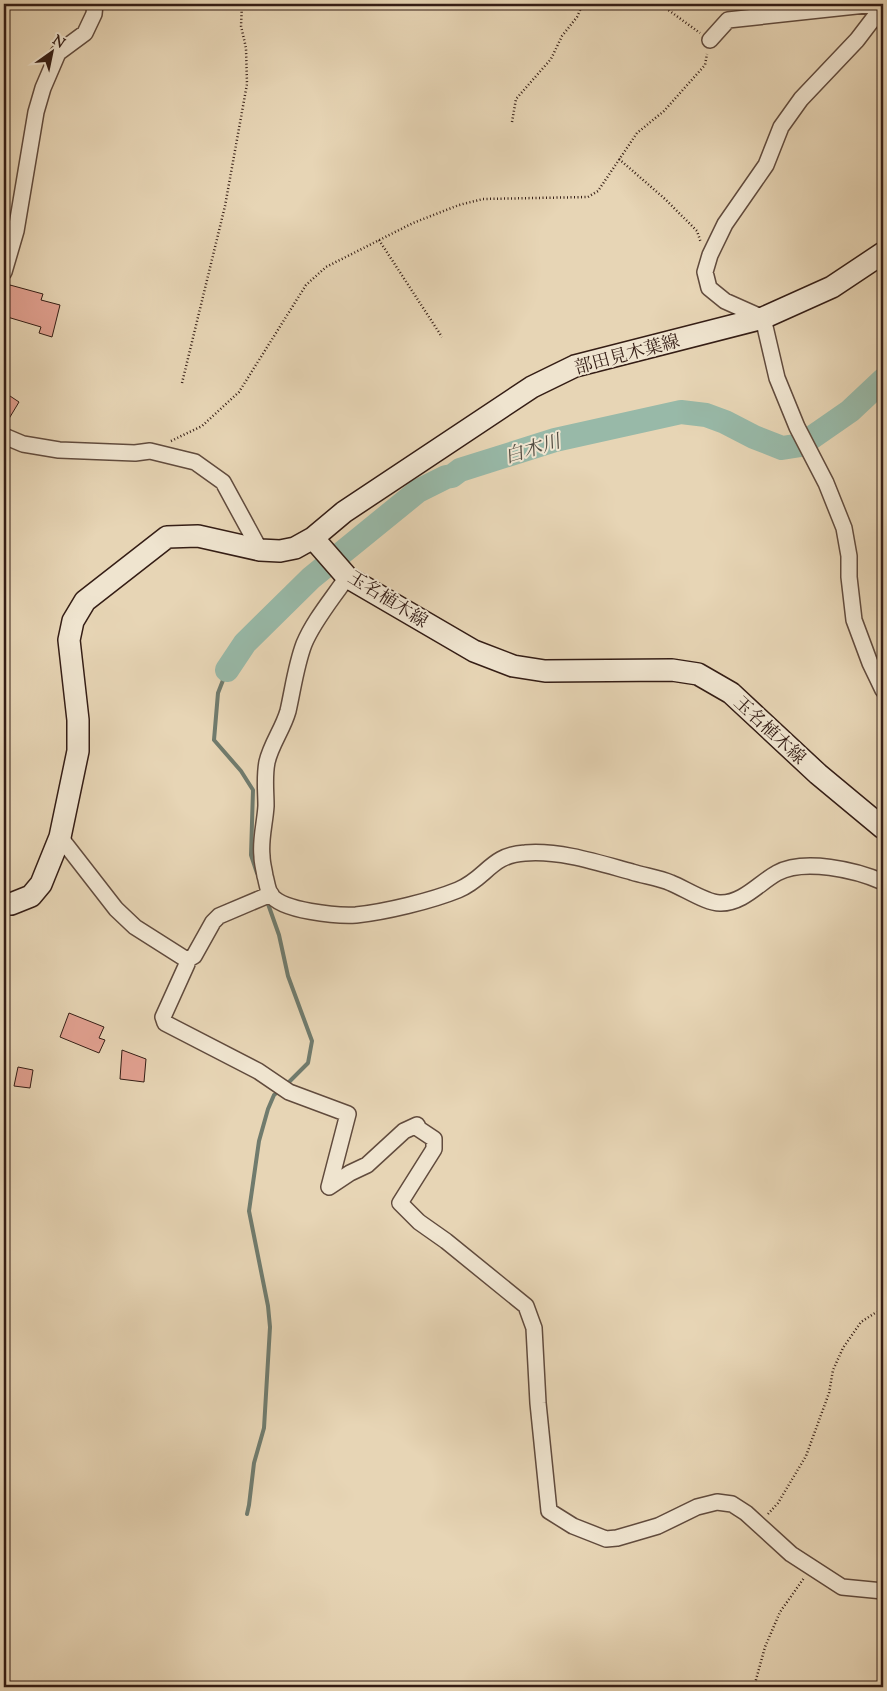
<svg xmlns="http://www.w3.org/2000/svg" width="887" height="1691" font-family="'Sorts Mill Goudy','Noto Serif JP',serif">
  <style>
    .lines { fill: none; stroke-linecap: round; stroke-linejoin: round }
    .stream { stroke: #707b6d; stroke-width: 4 }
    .river { stroke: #98b9a8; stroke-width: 24 }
    .building { fill: #e2a191; stroke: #341d15 }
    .minor-casing { stroke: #614b3d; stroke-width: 18 }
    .secondary-casing { stroke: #341d15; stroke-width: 24 }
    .path { stroke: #341d15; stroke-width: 2.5; stroke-dasharray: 1 2.5; stroke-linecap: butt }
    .minor { stroke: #efe4cf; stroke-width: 15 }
    .secondary { stroke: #efe4cf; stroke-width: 21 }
    .labels { text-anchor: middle; stroke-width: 4; stroke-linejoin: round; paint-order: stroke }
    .street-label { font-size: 18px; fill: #341d15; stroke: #efe4cf }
    .water-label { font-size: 19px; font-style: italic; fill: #524c41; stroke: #efe4cf }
  </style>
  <rect width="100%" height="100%" fill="#e7d5b5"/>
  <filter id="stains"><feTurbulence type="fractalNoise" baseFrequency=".004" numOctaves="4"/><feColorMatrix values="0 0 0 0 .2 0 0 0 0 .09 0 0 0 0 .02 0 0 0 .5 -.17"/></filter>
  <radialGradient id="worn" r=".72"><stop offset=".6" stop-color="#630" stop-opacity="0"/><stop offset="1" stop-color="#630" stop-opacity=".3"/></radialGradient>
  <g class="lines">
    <path class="stream" d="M227 670 218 693 214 740 241 771 253 790 251 855 257 873
      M267 901 279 935 288 976 312 1041 308 1063 286 1085
      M247 1514 249 1505 254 1463 264 1428 270 1327 268 1306 249 1211 259 1141 268 1109 274 1095 279 1091"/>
    <path class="river" d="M227 670 245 643 311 578 418 491 446 477 452 476 460 470 555 440 681 412 706 415 725 422 754 437 782 448 801 445 850 411 883 380"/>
  </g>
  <path class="building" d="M10 285 43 294 41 300 60 305 52 337 39 333 41 327 4 316V304Z
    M4 392 19 402 4 427Z
    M69 1013 104 1027 99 1038 105 1040 99 1053 60 1037Z
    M122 1050 146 1059 144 1082 120 1079Z
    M18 1067 33 1070 30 1088 14 1086Z"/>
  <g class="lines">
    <g class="minor-casing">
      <path id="minor" d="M883 6 857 40 801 99 781 127 766 165 725 224 710 255 705 272 709 288 725 301 763 318 777 378 797 427 826 483 844 528 849 556V577L854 620 870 663 883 690
        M710 40 728 20 875 4
        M4 272 16 231 36 112 43 88 58 53 85 33 94 14 95 4
        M4 436 23 444 59 450 135 453 150 451 195 462 223 482 260 550
        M347 577C333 598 314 620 304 644 296 665 293 689 288 711 283 729 271 744 267 762 264 777 266 791 266 806 265 823 260 840 262 856 262 863 264 869 265 876 267 882 267 889 271 895 282 911 337 916 356 915 385 912 431 901 458 890 487 878 490 855 525 853 560 850 599 863 632 872 645 876 659 878 671 883 684 888 708 904 721 903 743 903 759 883 777 873 804 858 856 870 883 882
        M60 837 116 909 135 927 187 960V964L163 1017 165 1023 258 1071 289 1092 348 1114 329 1187 350 1173 367 1165 404 1131 417 1125 419 1129 434 1139V1149L400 1203 419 1222 446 1241 526 1306 534 1328 538 1403 549 1511 573 1526 606 1539 617 1538 658 1526 697 1507 717 1502 732 1504 746 1513 791 1554 842 1587 883 1591
        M187 960 194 956 213 922 219 916 271 894"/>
    </g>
    <g class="secondary-casing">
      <path id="secondary" d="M313 538 347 577 474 651 513 666 545 671 672 670 698 674 731 693 818 774 883 828
        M4 904H11L31 896 41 884 60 837 78 751V720L69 640 73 621 85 601 167 537 198 536 260 550 280 551 295 548 313 538 344 512 532 387 575 366 763 318 832 287 883 253"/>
    </g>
    <path class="path" d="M666 4 667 9 700 33
      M512 122 516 99 551 59 562 36 577 17 583 4
      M619 159 665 199 697 231 701 243
      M379 240 442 337
      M182 383 225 206 247 84 246 48 241 26 242 4
      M171 441 202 426 239 392 306 285 326 267 413 223 459 205 483 199 588 197 598 191 637 133 664 111 705 65 707 54
      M768 1514 778 1503 806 1456 829 1393 833 1370 843 1348 861 1322 875 1313 883 1311
      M754 1687 765 1647 780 1612 804 1578"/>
    <use href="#minor" class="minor"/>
    <use href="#secondary" class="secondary"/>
  </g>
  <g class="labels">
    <g class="street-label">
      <text transform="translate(627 354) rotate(-15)" y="6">部田見木葉線</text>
      <text transform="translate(388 599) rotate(32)" y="6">玉名植木線</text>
      <text transform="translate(770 730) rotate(43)" y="6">玉名植木線</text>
    </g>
    <g class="water-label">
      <text transform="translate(532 448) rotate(-17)" y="7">白木川</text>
    </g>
  </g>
  <rect width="887" height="1691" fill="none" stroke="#e7d5b5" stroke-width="20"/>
  <rect x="5" y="5" width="877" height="1681" fill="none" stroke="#341d15" stroke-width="2.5"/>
  <rect x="10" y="10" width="867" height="1671" fill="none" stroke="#341d15"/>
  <g transform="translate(52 52) rotate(33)" stroke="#efe4cf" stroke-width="4" paint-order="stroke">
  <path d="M0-4L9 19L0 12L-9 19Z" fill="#341d15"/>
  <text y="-8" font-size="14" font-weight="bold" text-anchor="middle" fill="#341d15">N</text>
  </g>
  <rect width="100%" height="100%" filter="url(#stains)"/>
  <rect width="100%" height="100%" fill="url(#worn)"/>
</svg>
